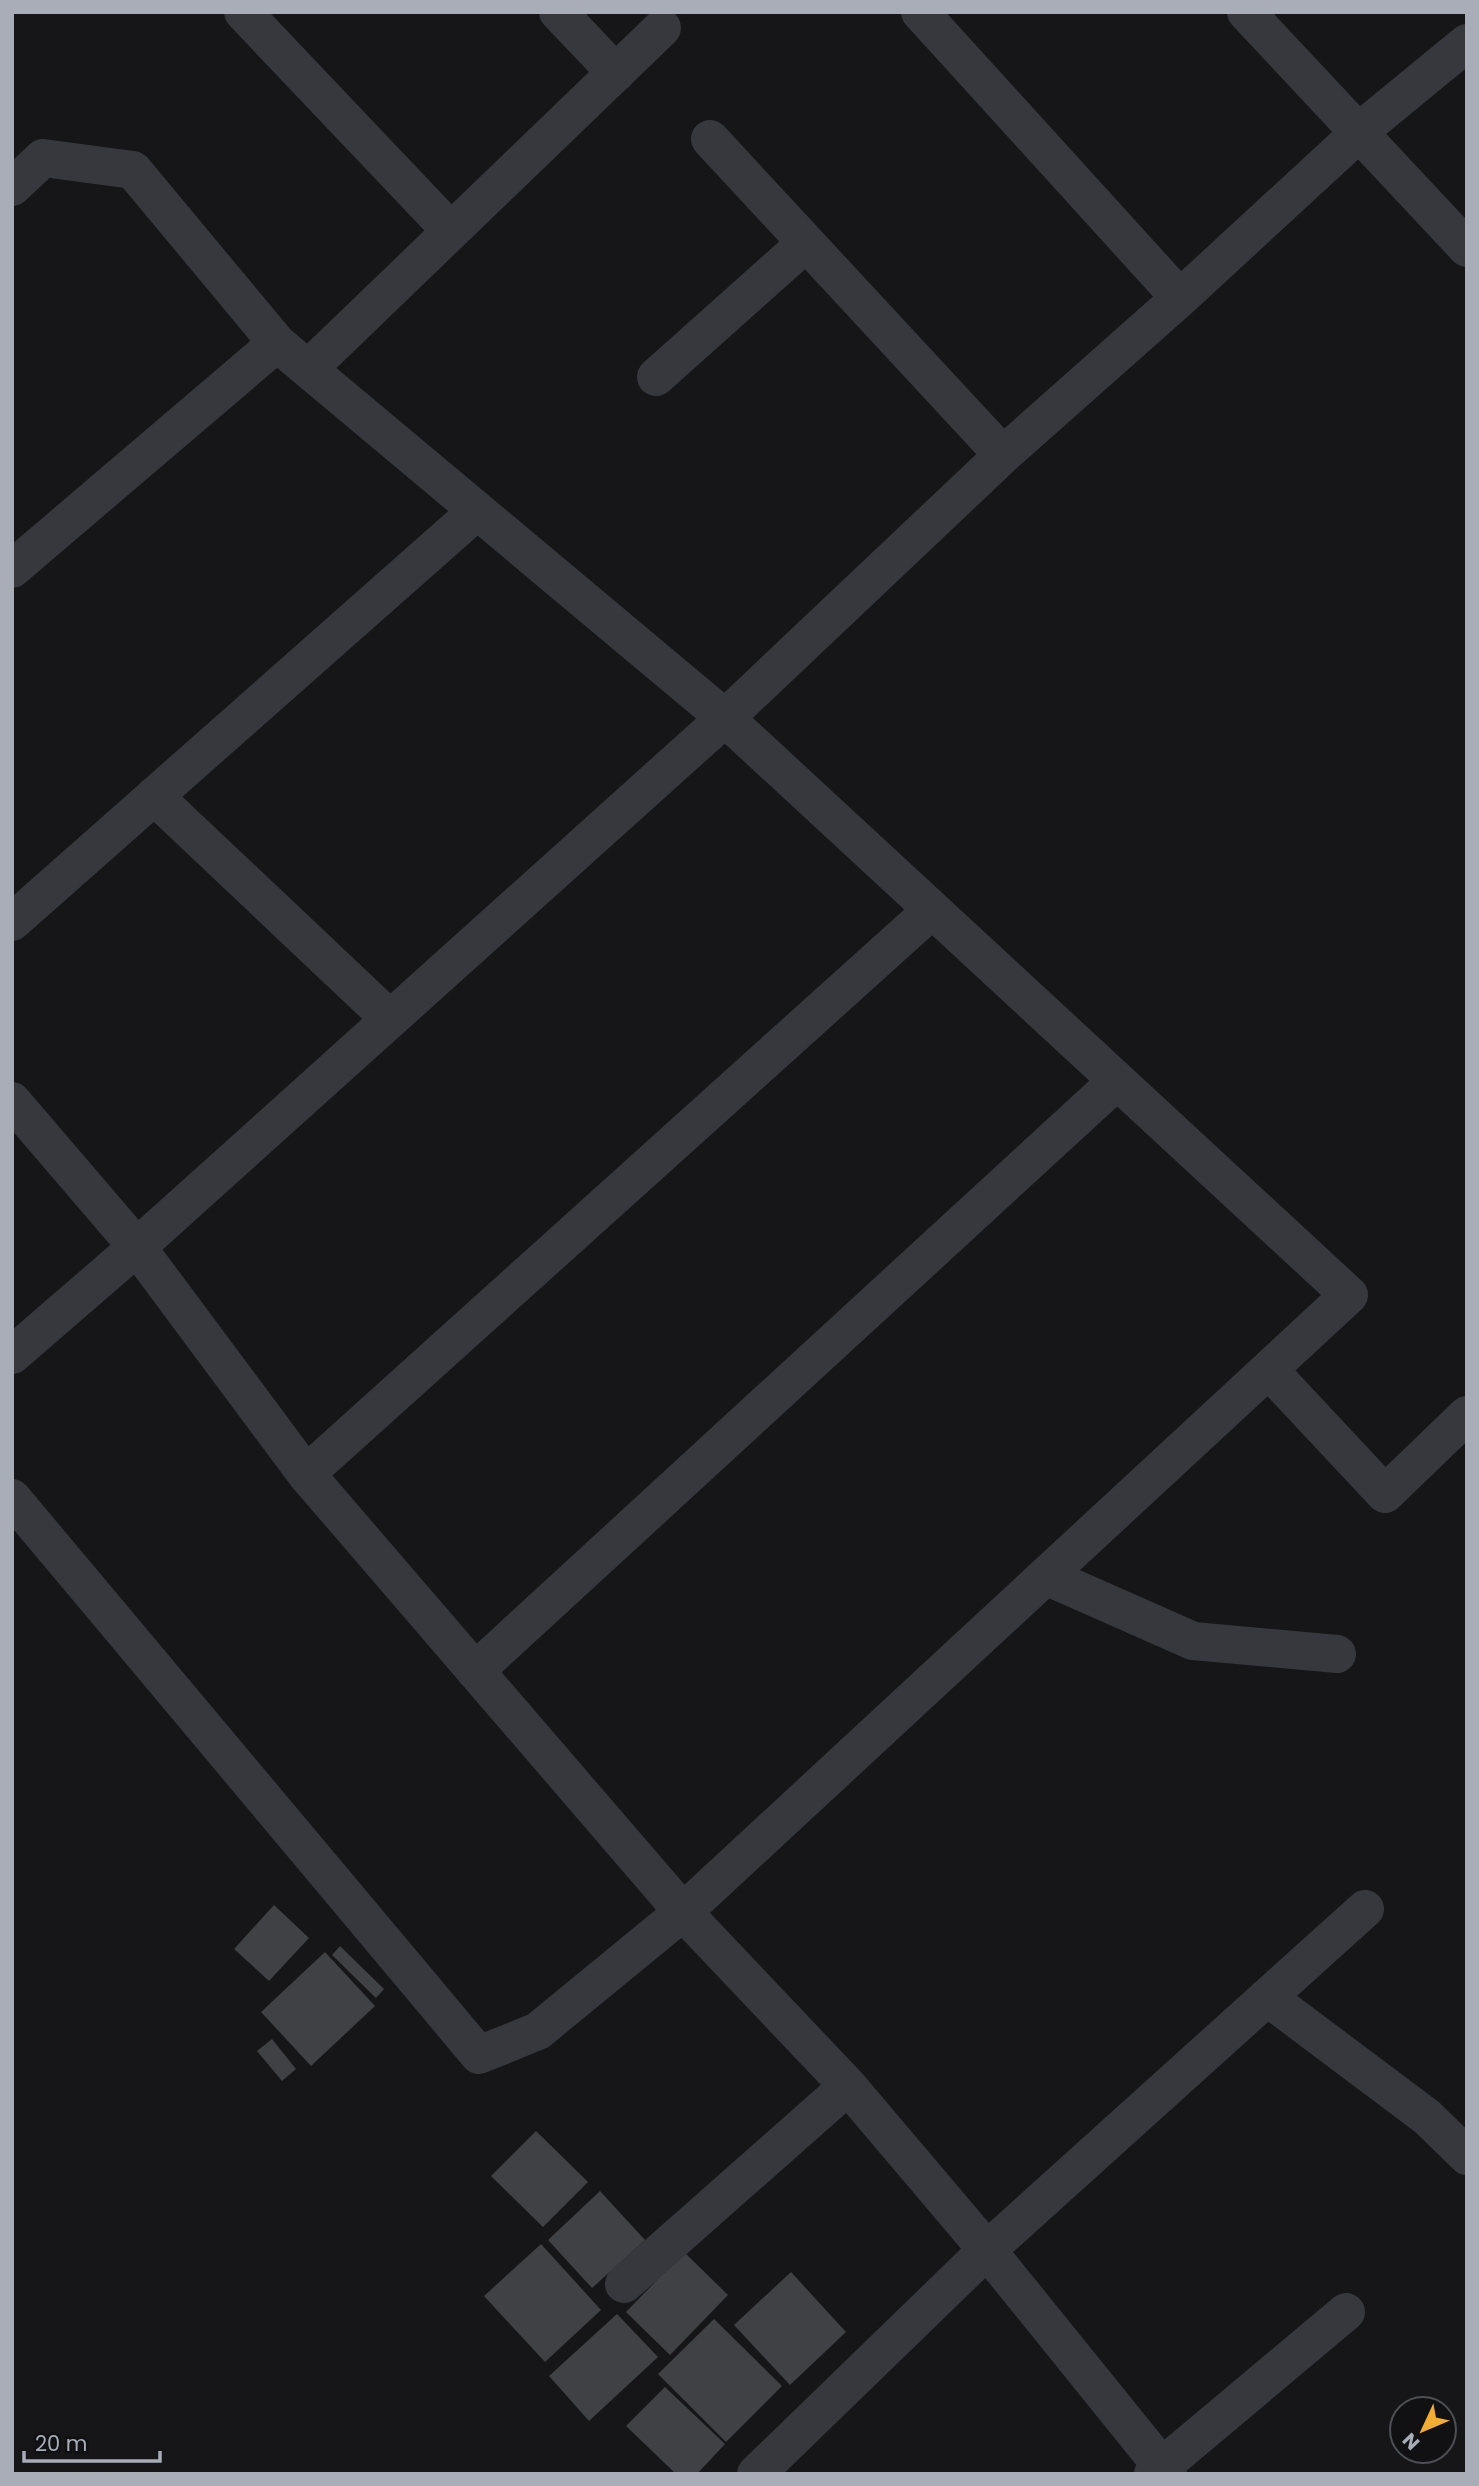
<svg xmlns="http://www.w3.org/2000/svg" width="1479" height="2486" font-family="Poppins,sans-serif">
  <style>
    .building { fill: #404145 }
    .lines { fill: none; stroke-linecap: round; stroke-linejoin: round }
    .minor { stroke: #37383d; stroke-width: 38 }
  </style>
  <rect width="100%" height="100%" fill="#161618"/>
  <path class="building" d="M274 1905 309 1938 269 1981 234 1949Z
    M340 1946 384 1989 376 1998 332 1955Z
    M325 1952 375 2006 311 2066 261 2012Z
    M272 2039 296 2069 282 2081 257 2051Z
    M536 2131 588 2182 543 2227 491 2176Z
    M600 2191 645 2240 592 2288 548 2240Z
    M541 2244 601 2310 545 2362 484 2296Z
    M684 2252 728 2295 670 2355 626 2312Z
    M791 2272 846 2332 790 2385 734 2325Z
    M617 2314 658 2357 589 2421 549 2376Z
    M714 2319 782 2386 726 2442 658 2374Z
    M665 2387 725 2444 697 2474H676L626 2426Z"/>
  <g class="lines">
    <path class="minor" d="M243 12 451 231
      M558 12 616 73
      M920 12 1180 298
      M1246 12 1467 248
      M710 139 1003 455
      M12 187 43 158 133 170 277 343 725 718 1349 1295 683 1912 306 1474 137 1247 12 1101
      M308 369 662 28
      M656 377 806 243
      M12 569 277 343
      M154 796 390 1019
      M12 922 477 511
      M12 1355 137 1247 725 718 1003 455 1180 298 1372 121 1467 43
      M1269 1370 1385 1494 1467 1415
      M306 1474 932 910
      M12 1498 479 2055 538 2031 683 1912 848 2086 987 2250 1168 2474
      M1046 1576 1193 1641 1337 1654
      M475 1671 1117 1081
      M1267 1997 1427 2117 1467 2156
      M624 2284 848 2086
      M756 2474 987 2250 1365 1909
      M1153 2474 1346 2312"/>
  </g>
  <rect width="1479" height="2486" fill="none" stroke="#a8adb8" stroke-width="28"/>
  <g transform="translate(1423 2430) rotate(226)"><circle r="33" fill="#111113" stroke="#4d4f55" stroke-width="2"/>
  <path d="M0-5L12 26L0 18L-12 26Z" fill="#f2ac34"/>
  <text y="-10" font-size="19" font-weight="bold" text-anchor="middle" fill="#a8adb8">N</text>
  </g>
  <path d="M24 2451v10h136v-10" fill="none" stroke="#a8adb8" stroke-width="3.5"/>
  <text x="35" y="2451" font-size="21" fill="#a8adb8" stroke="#111113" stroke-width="5" paint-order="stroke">20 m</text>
</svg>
